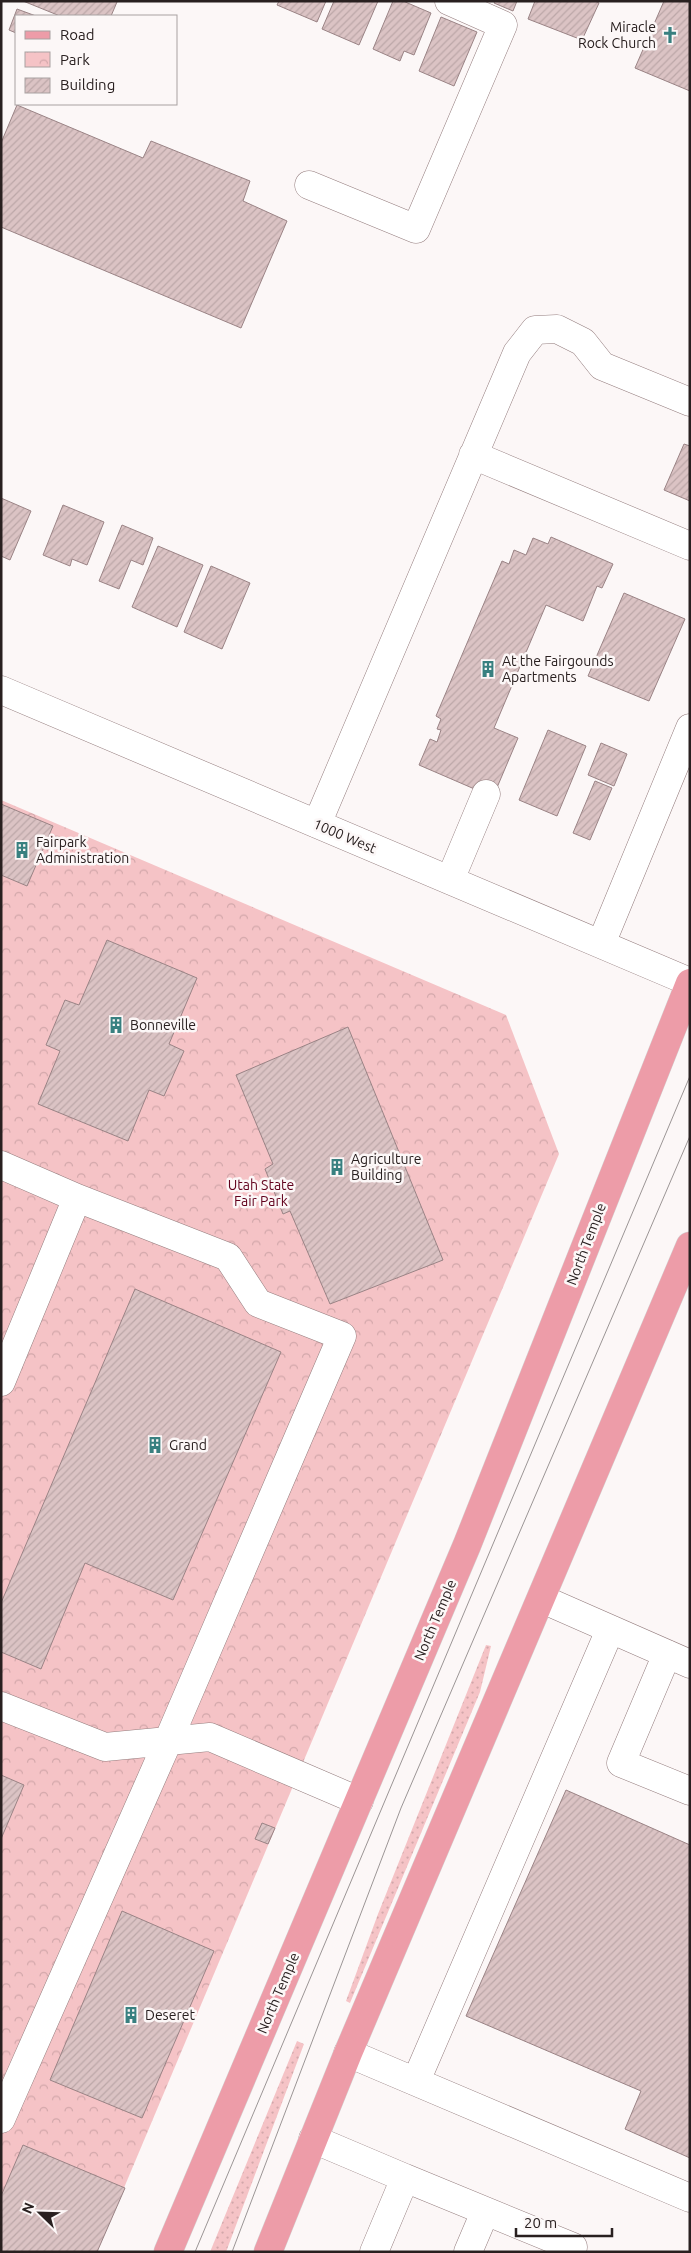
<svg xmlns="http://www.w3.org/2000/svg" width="691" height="2253" font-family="Ubuntu,sans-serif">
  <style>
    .park { fill: url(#park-crowns) }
    .garden { fill: url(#garden-dots) }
    .building { fill: url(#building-hatch); stroke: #9a8385 }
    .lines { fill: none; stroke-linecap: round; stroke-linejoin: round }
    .minor-casing { stroke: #947d7e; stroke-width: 29 }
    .major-casing { stroke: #d4d2d2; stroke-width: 29 }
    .minor { stroke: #fff; stroke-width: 28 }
    .major { stroke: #ed9ca8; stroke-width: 28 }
    .tram { stroke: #9b9595; stroke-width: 1 }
    .labels { text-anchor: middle; stroke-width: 5; stroke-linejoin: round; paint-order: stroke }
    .poi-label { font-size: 14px; fill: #292020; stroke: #fcf7f7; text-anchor: start }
    .street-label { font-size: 14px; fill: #292020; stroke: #fcf7f7 }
    .park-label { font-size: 14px; fill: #61001c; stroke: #fcf7f7 }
  </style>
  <defs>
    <pattern id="park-crowns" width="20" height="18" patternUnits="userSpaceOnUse" patternTransform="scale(1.25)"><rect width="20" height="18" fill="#f5c3c6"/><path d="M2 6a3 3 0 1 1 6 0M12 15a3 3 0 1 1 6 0" fill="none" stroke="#d2a7aa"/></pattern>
    <pattern id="garden-dots" width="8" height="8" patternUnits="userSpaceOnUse" patternTransform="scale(1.25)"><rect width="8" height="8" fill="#f5c3c6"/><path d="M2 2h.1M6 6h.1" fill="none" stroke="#d2a7aa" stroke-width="1.8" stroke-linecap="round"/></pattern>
    <pattern id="building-hatch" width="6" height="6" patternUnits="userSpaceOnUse" patternTransform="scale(1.25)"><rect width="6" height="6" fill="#dbc3c4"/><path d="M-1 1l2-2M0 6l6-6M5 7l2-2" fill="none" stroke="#bca7a8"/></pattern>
  </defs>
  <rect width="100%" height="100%" fill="#fcf7f7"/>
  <path class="park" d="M1 800 506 1015 559 1154 97 2252H1Z"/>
  <path class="garden" d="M486 1645 491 1646 480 1692 350 2003 346 2001 378 1914Z
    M297 2041 304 2044 226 2252H210Z"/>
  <path class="building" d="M23 1H117V2L111 16H60Z
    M279 1H326L317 22 277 5Z
    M334 1H378L359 45 322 29Z
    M393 1H403L431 13 414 55 404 51 400 61 373 49Z
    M495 1H517L513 11 494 3Z
    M535 1H595L599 3 582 40 528 19Z
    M664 1H690V91L635 68Z
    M17 9 36 16H16V33L9 30Z
    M441 17 477 32 454 86 419 71Z
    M17 105 143 158 151 141 250 181 243 201 287 221 241 328 1 227V143Z
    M684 444 690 446V501L664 490Z
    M1 498 31 511 10 560 1 556Z
    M63 505 104 522 87 565 72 559 70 566 43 555Z
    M122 525 153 538 143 565 131 560 119 589 99 581Z
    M551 537 613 564 602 588 597 586 583 621 546 605 494 728 518 738 493 797 419 765 430 739 437 742 441 730 437 729 441 719 436 716 502 561 509 564 514 550 526 555 533 538 548 544Z
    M158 546 203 565 177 627 132 607Z
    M211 566 250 583 222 649 184 632Z
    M624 593 685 619 649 701 588 676Z
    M548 730 586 746 557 816 519 800Z
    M601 743 627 754 614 786 588 775Z
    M595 781 612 788 590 840 573 833Z
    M1 804 53 826 27 886 1 875Z
    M107 940 197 978 169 1044 184 1051 164 1096 149 1090 128 1141 38 1104 60 1051 46 1045 65 1000 79 1005Z
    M348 1027 443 1260 330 1304 290 1211 283 1214 265 1169 273 1164 236 1075Z
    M135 1289 281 1352 173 1600 85 1563 41 1669 1 1652V1603Z
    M1 1775 24 1785 1 1839Z
    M566 1790 690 1845V2158L625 2129 641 2091 466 2016Z
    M262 1823 275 1828 268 1844 255 1839Z
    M122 1911 214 1951 142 2118 50 2080Z
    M23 2145 125 2188 97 2252H1V2196Z"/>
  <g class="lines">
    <g class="minor-casing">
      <path id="minor" d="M309 185 416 229 503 25 449 1
        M473 455 690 546
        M1 690 690 982
        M317 824 517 353 535 330 557 329 583 342 602 366 690 402
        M450 880 486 794
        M601 944 690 728
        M1 1165 77 1198 1 1382
        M542 1599 690 1664
        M667 1654 621 1763 690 1791
        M1 1706 105 1747 210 1737 359 1801
        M348 2053 690 2198
        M416 2081 610 1630
        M1 2119 168 1741 342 1336 258 1303 228 1257 77 1198
        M313 2139 405 2178
        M374 2252 405 2178 573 2247 571 2252
        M468 2252 485 2212"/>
    </g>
    <g class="major-casing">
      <path id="major" d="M168 2252 467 1545 690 983
        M268 2252 348 2053 690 1246"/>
    </g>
    <use href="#minor" class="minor"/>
    <use href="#major" class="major"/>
    <path class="tram" d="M195 2252 690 1076
      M232 2252 401 1808 690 1136"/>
  </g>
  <defs>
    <g id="church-bare" transform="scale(1.35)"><path d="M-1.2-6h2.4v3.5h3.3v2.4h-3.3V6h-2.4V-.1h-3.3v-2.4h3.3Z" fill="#388080" stroke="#fcf7f7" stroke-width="2.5" paint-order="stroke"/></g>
    <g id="building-bare" transform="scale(1.35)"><path d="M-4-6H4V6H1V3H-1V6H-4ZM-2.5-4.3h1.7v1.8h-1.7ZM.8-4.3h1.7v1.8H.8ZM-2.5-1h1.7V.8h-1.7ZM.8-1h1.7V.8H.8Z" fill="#388080" stroke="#fcf7f7" stroke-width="2.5" paint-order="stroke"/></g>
  </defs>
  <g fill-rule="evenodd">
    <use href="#church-bare" x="670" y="35"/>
    <use href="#building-bare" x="488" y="669"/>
    <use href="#building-bare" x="22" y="850"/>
    <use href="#building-bare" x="116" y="1025"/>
    <use href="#building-bare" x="337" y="1167"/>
    <use href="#building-bare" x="155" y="1445"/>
    <use href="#building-bare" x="131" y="2015"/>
  </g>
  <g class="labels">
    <g class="poi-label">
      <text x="656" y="32" text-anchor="end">Miracle<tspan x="656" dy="16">Rock Church</tspan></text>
      <text x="502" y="666">At the Fairgounds<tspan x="502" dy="16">Apartments</tspan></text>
      <text x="36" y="847">Fairpark<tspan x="36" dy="16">Administration</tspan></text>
      <text x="130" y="1030">Bonneville</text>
      <text x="351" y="1164">Agriculture<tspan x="351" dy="16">Building</tspan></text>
      <text x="169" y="1450">Grand</text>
      <text x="145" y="2020">Deseret</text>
    </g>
    <g class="street-label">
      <text transform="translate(345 836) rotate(23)" y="5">1000 West</text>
      <text transform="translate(586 1244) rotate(-69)" y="5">North Temple</text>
      <text transform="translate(435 1620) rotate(-67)" y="5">North Temple</text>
      <text transform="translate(278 1993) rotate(-67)" y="5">North Temple</text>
    </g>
    <g class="park-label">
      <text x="261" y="1190">Utah State<tspan x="261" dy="16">Fair Park</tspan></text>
    </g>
  </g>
  <rect width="691" height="2253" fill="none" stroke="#292020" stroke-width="5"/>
  <rect x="15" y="15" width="162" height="90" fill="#fcf7f7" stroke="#a8a1a1"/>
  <rect x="25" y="31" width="25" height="8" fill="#ed9ca8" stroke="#a8a1a1"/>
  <text x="60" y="40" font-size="15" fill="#292020">Road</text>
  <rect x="25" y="52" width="25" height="15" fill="url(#park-crowns)" stroke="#a8a1a1"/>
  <text x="60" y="65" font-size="15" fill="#292020">Park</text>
  <rect x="25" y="78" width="25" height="15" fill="url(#building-hatch)" stroke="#a8a1a1"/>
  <text x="60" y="90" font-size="15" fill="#292020">Building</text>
  <g transform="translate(40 2213) rotate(293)" stroke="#fcf7f7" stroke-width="4" paint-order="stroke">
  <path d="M0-4L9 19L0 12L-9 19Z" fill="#292020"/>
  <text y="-8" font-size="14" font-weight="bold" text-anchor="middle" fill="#292020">N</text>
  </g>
  <path d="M516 2228v8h96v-8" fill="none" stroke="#292020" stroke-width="2.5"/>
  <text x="524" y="2228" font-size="15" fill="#292020" stroke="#fcf7f7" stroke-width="4" paint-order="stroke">20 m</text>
</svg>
